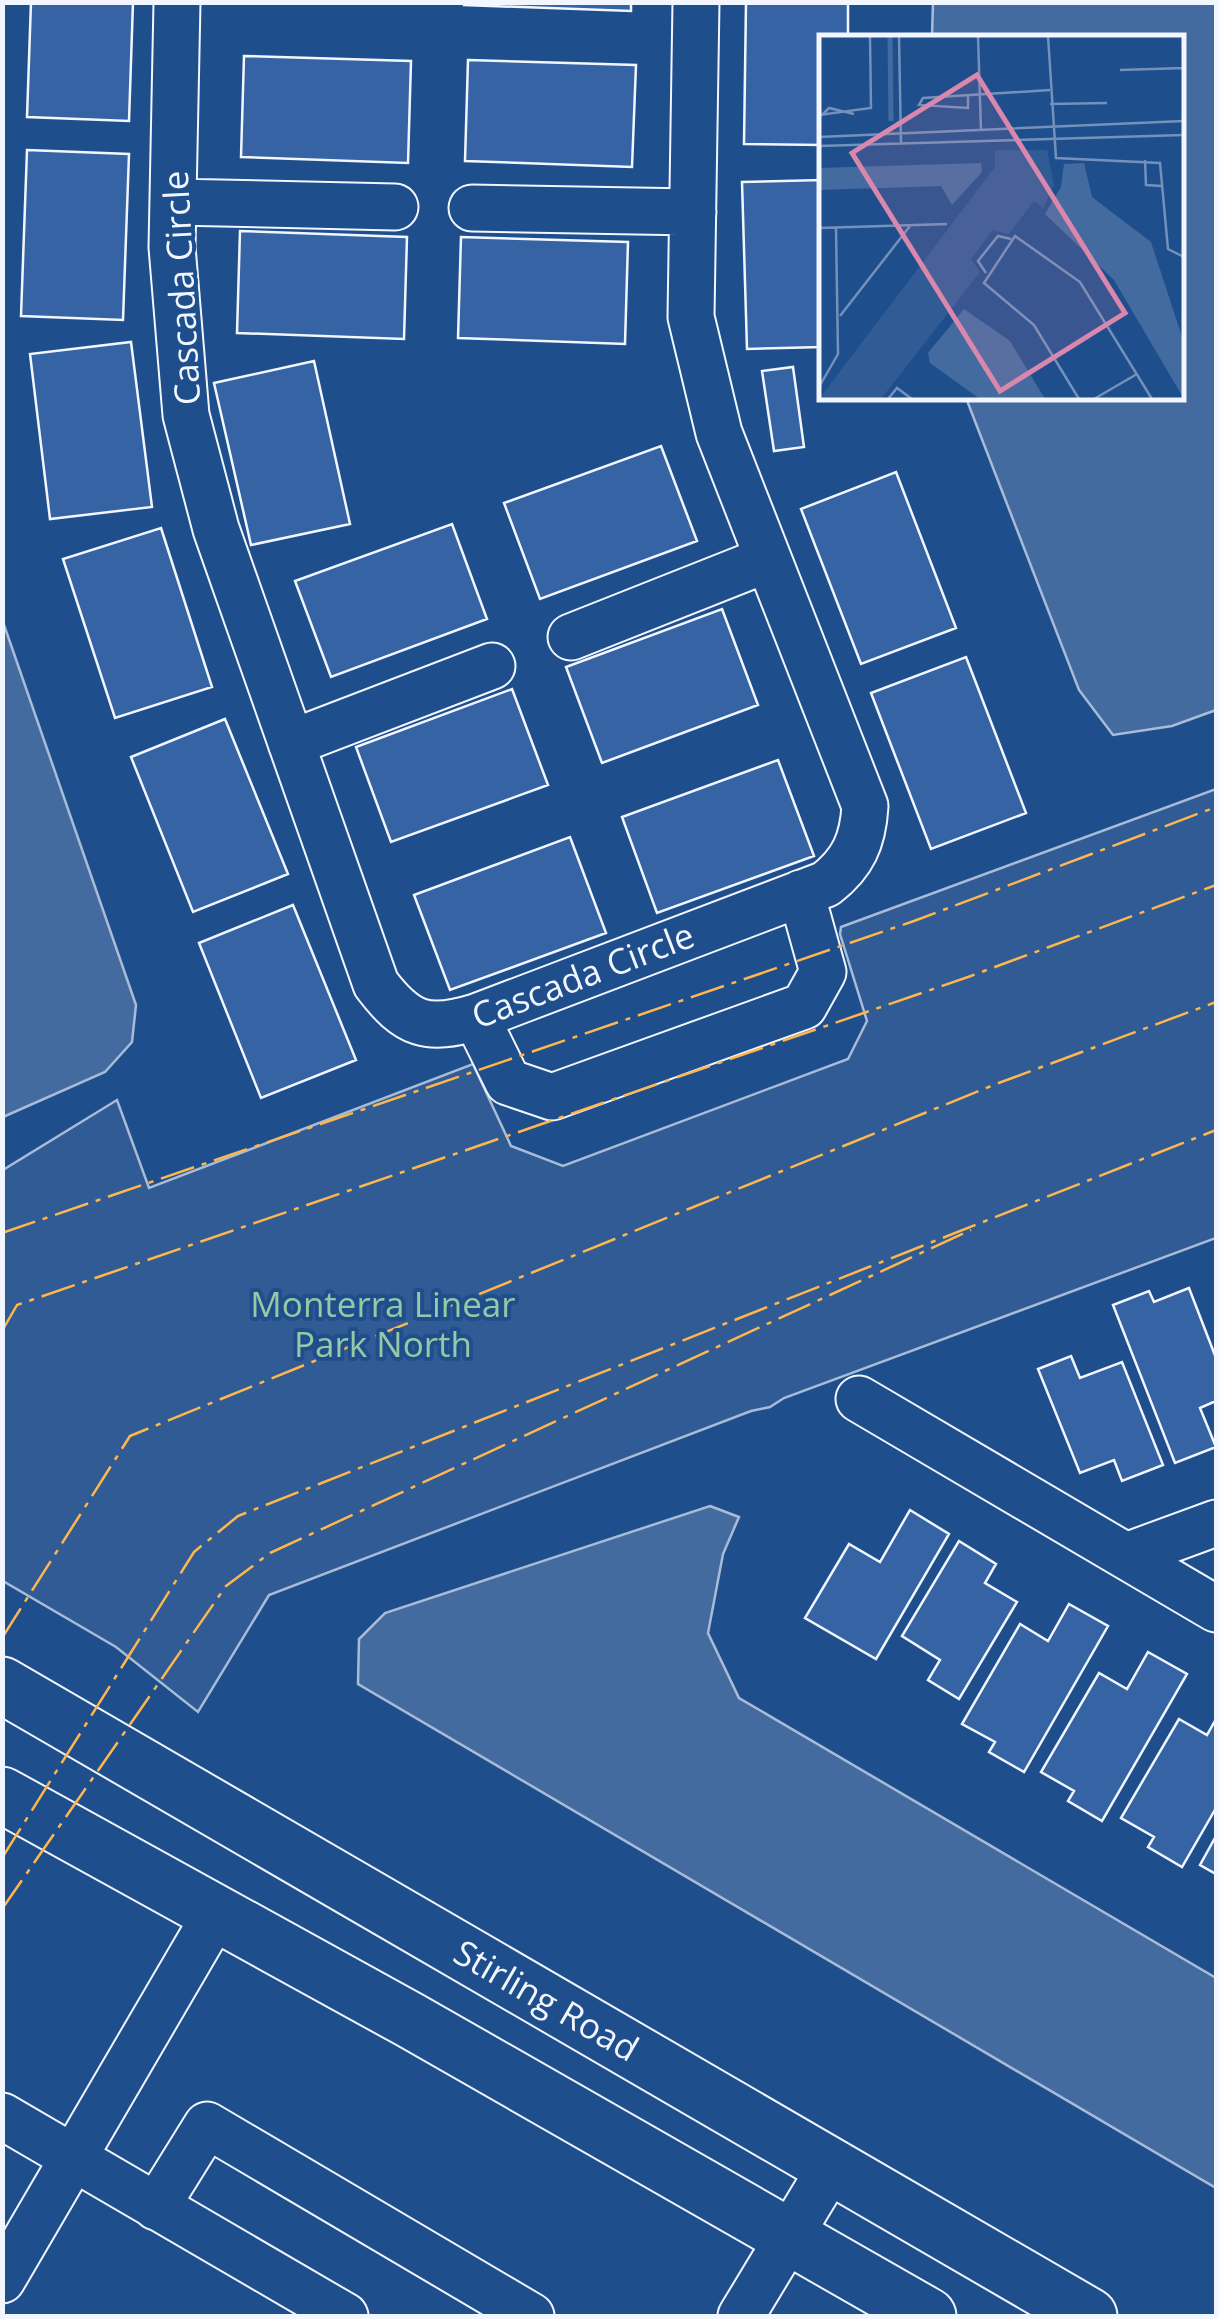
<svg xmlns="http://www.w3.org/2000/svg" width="1219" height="2319" font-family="'Open Sans',sans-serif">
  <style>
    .built { fill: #305b95; stroke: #a8bbd7; stroke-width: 2.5 }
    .water { fill: #446ba0; stroke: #a8bbd7; stroke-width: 2.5 }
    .building { fill: #3563a3; stroke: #f2f6ff; stroke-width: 2.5 }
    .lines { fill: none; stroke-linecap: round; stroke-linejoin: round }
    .minor-casing { stroke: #f2f6ff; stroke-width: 49 }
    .major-casing { stroke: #f2f6ff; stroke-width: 59 }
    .minor { stroke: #1f4e8c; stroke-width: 45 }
    .major { stroke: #1f4e8c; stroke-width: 55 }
    .power { stroke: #ffb74d; stroke-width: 2.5; stroke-dasharray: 35 8 5 8; stroke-linecap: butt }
    .labels { text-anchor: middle; stroke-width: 8; stroke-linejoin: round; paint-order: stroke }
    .street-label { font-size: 35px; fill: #f2f6ff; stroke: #1f4e8c }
    .park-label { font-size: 35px; fill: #97c8a6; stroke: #1f4e8c }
    .inset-river { fill: none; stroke: #446ba0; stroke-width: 5 }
    .inset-road { fill: none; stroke: #7391ba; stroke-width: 2.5 }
    .view { fill: #da87ad; fill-opacity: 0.15; stroke: #da87ad; stroke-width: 5 }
    .inset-edge { fill: none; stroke: #f2f6ff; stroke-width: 5 }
  </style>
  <rect width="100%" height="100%" fill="#1f4e8c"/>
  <path class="built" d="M1216 789V1238L784 1398 770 1407 751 1411 269 1595 198 1712 116 1647 3 1581V1170L117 1100 149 1188 473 1064 511 1146 563 1166 848 1059 867 1021 840 934 841 927Z"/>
  <path class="water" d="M933 3H1216V710L1172 726 1113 735 1079 690 966 398H1182V38L932 37Z
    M3 622 136 1005 132 1042 105 1072 3 1117Z
    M710 1506 739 1517 723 1554 708 1633 739 1698 1216 1978V2188L358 1684 359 1639 385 1613Z"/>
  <path class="building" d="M31 2H133L129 121 27 117Z
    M464 2H631V11L464 5Z
    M746 2H848V38H822V145L744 144Z
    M244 56 411 61 408 163 241 157Z
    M468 60 636 65 632 167 465 161Z
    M27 150 129 154 123 320 21 316Z
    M822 180V347L747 349 742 182Z
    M240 231 407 237 404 339 237 333Z
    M461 237 628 242 625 344 458 338Z
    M131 342 152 507 50 519 30 354Z
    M314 361 350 524 251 545 214 383Z
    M793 367 804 447 774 451 762 371Z
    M661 446 697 541 540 599 504 503Z
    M896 472 956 628 861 664 801 509Z
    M452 524 487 619 331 677 295 581Z
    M161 528 212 687 115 718 63 559Z
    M722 609 758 705 602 763 566 667Z
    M966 657 1026 813 931 849 871 693Z
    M512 689 548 785 391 842 356 747Z
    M225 719 288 874 193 912 131 757Z
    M778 760 814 856 657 913 622 817Z
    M570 837 606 933 450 990 414 895Z
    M293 905 356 1060 261 1098 199 943Z
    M1189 1288 1216 1358V1401L1200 1408 1216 1447 1175 1463 1113 1305 1149 1291 1154 1302Z
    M1071 1356 1080 1378 1122 1362 1163 1465 1122 1481 1114 1460 1080 1473 1038 1369Z
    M910 1510 949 1534 876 1659 805 1618 849 1544 880 1562Z
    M959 1541 996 1564 985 1583 1017 1602 959 1699 928 1680 940 1660 902 1636Z
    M1069 1604 1108 1626 1024 1772 989 1752 995 1742 962 1724 1020 1624 1048 1641Z
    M1148 1652 1187 1674 1102 1821 1068 1801 1074 1791 1041 1772 1099 1673 1127 1689Z
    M1179 1719 1207 1735 1216 1719V1808L1182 1867 1148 1847 1154 1837 1121 1818Z
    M1216 1836V1874L1200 1865Z"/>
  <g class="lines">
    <g class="minor-casing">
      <path id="minor" d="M177 2 172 247 186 415 216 529 376 984C407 1025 427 1032 476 1017L826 884C853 863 863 841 865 806L719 433 691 317 696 2
        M174 202 395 207
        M472 208 693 212
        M571 637 768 559
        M291 743 492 666
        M476 1017 508 1082 552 1097 804 1006 823 972 801 893
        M859 1399 1216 1609
        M1126 1556 1216 1523
        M2 2116 345 2316
        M156 2207 207 2125 531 2316
        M2 2280 217 1912
        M741 2316 831 2167"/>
    </g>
    <g class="major-casing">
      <path id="major" d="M2 1685 1089 2316
        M2 1795 410 2020 928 2316"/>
    </g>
    <use href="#minor" class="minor"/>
    <use href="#major" class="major"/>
    <path class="power" d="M2 1233 914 921 1216 807
      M2 1331 17 1305 968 977 1216 885
      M2 1638 130 1436 996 1084 1216 1002
      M2 1858 194 1552 238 1516 1216 1130
      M2 1909 226 1586 270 1553 971 1230"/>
  </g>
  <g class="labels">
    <g class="street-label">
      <text transform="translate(182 288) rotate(-93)" y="12">Cascada Circle</text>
      <text transform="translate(583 976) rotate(-21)" y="12">Cascada Circle</text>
      <text transform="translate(546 2001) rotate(30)" y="12">Stirling Road</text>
    </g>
    <g class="park-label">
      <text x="383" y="1317">Monterra Linear<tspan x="383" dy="40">Park North</tspan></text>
    </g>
  </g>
  <g transform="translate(819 35)">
    <rect width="365" height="365" fill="#1f4e8c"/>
    <path d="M176 115H228L235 150 224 173 215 166 190 199 174 195 152 224 161 237 62 364H0L176 132Z" fill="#305b95"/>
    <path d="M162 128 163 137 133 170 122 151 0 155V133ZM265 128 273 162 332 207 365 308V364L295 245 226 179 242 152 245 129ZM145 274 191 306 226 364H161L111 328 109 318Z" fill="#446ba0"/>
    <path class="inset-river" d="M71 1 72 86"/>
    <path class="inset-road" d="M80 1 82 109M159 1 162 96M229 1 237 123 341 128 349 214 365 222M364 1 365 35M301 35 365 33M149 61V73L100 70 104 63 231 55M231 69 288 68M0 80 52 73 51 1M3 80 10 73 35 79M0 102 365 86M0 111 365 100M326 125 327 150 343 151M0 193 128 189M167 238 159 226 179 201 192 204M21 281 91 191M0 352 19 319 17 193M69 364 78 353 93 364M260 364 215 290 165 248 196 201 261 247 333 364M275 364 318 339"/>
    <path class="view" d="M158 40 306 278 181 356 33 118Z"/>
    <rect width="365" height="365" class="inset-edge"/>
  </g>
  <rect width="1219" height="2319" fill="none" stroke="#f2f6ff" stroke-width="10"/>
</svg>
